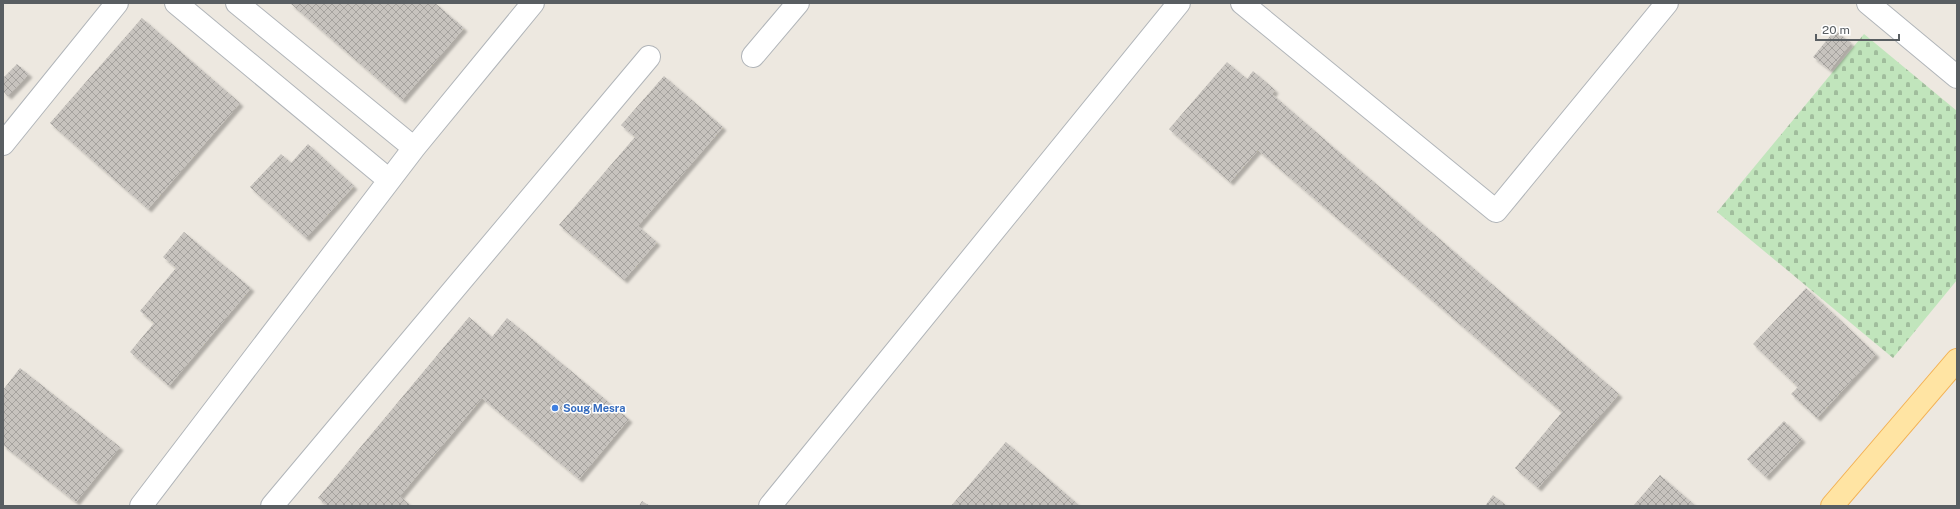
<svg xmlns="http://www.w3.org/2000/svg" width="1960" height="509" font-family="'Public Sans',sans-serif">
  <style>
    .cemetery { fill: url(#cemetery-stones) }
    .building { fill: url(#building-cross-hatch); filter: url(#shadow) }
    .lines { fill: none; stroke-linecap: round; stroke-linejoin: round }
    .minor-casing { stroke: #b1b5b9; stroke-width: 24 }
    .major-casing { stroke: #f3b153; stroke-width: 24 }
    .minor { stroke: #fff; stroke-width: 22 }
    .major { stroke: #ffe4a3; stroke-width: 22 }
    .shop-dot { fill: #3f7fe0; stroke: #fff; stroke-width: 1.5 }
    .labels { text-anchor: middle; stroke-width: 3; stroke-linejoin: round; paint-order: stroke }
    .shop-label { font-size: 11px; font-weight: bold; fill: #366cbe; stroke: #fff; text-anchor: start }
  </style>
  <defs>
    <pattern id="cemetery-stones" width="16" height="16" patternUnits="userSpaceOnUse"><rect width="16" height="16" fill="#c1e5bc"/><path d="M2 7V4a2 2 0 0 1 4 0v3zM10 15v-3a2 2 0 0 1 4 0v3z" fill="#a0bd9c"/></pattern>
    <pattern id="building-cross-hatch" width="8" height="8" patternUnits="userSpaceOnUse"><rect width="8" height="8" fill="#c7c3be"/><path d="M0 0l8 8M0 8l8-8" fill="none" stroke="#a5a29e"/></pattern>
    <filter id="shadow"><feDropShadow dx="3.5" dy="3.5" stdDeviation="1" flood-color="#0004"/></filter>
  </defs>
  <rect width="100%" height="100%" fill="#ede8e0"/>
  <path class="cemetery" d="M1864 34 1957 111V280L1893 358 1717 212Z"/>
  <path class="building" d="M290 3H435L464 28 402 100Z
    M142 18 240 103 148 209 50 123Z
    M1835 30 1851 43 1830 70 1813 57Z
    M1227 62 1247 79 1253 71 1275 90 1272 94 1619 394 1538 488 1515 468 1562 412 1258 150 1230 182 1169 129Z
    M17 64 29 74 8 96 3 91V78Z
    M664 76 723 127 638 226 657 242 624 280 559 225 635 137 621 125Z
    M308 144 354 186 306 238 250 187 281 154 291 163Z
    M184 232 251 288 169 386 130 352 154 323 140 311 176 268 163 257Z
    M1806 288 1876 354 1817 418 1791 394 1798 387 1753 344Z
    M469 317 492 337 507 318 629 419 579 479 482 398 400 496 411 506H328L318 498Z
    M20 368 120 447 76 502 3 445V390Z
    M1784 421 1802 439 1766 477 1747 459Z
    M1006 442 1080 506H951Z
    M1660 475 1696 506H1633Z
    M1493 495 1507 506H1485Z
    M642 501 650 506H639Z"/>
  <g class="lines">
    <g class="minor-casing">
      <path id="minor" d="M176 3 389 180
        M237 3 414 148
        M1242 3 1496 211 1667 3
        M1868 3 1957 77
        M753 56 798 3
        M3 144 117 3
        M141 506 414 148 533 3
        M272 506 649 57
        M770 506 1179 3"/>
    </g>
    <g class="major-casing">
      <path id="major" d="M1832 506 1957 360"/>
    </g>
    <use href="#minor" class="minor"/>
    <use href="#major" class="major"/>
  </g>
  <circle class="shop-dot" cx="555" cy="408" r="4"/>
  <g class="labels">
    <g class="shop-label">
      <text x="563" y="412">Soug Mesra</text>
    </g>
  </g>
  <rect width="1960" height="509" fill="none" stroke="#595e62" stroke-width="8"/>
  <path d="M1816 34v6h83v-6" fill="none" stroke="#595e62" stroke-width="2"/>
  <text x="1822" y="34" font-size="12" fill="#595e62" stroke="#ffffff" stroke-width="3" paint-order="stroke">20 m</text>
</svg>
